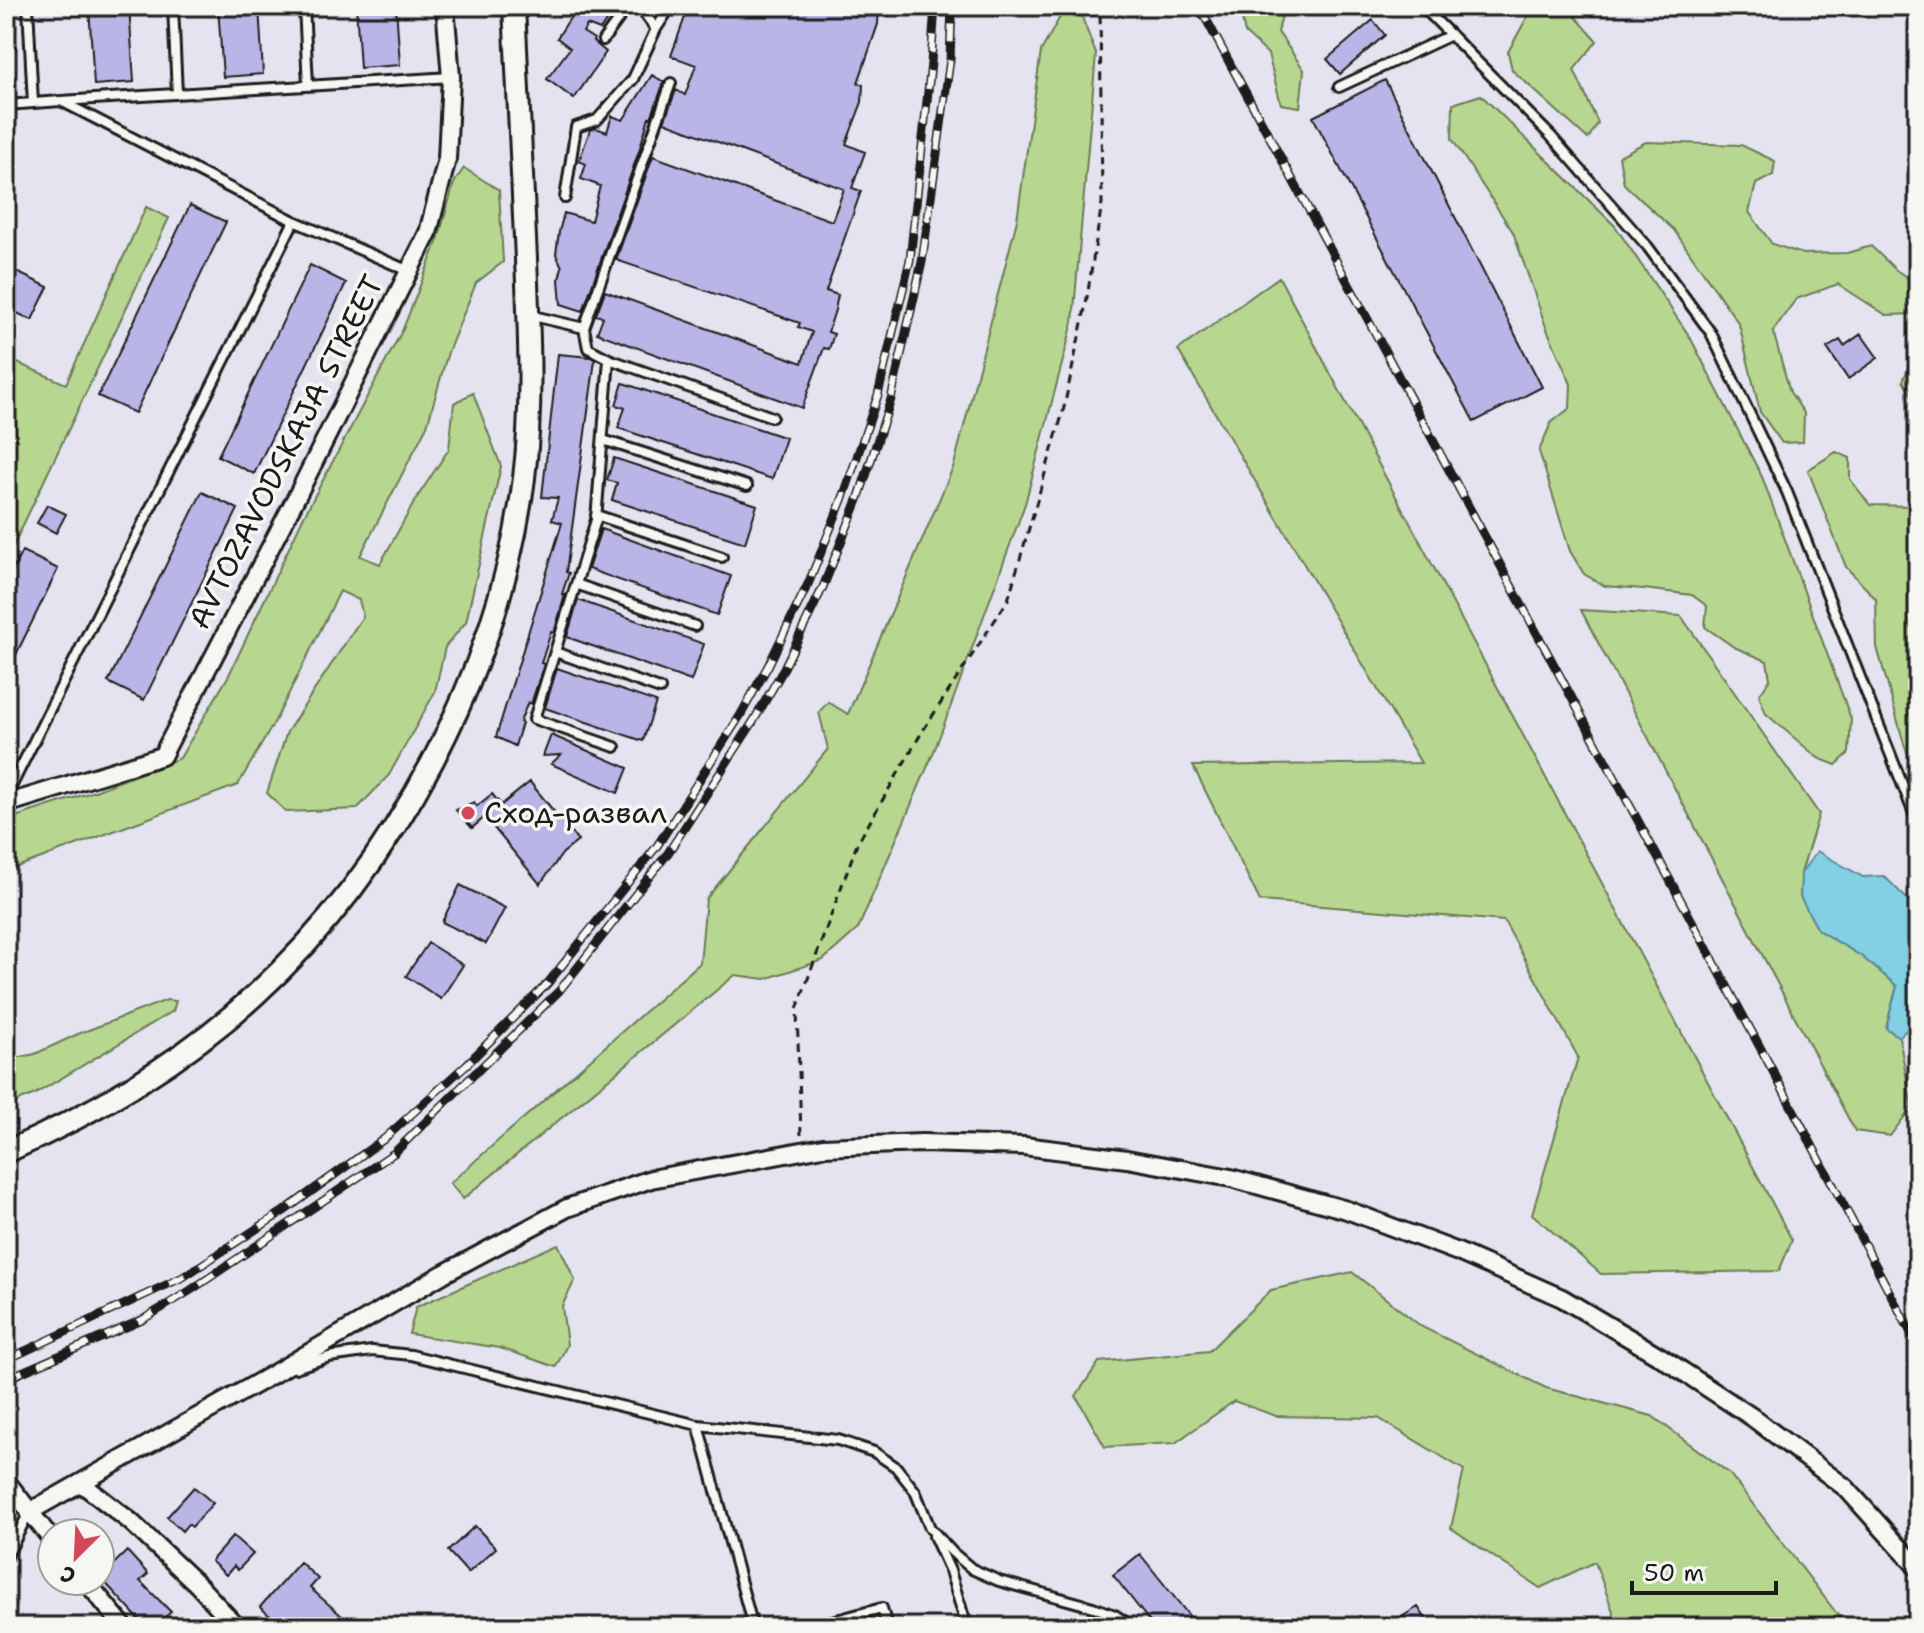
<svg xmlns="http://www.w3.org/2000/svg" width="1924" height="1633" font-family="'Shantell Sans',sans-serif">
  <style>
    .green { fill: #b7d790; stroke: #6a7a56; stroke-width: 2 }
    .water { fill: #83cfe3; stroke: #5a8793; stroke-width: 2 }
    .building { fill: #b9b6e7; stroke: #1c1c1c; stroke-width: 2 }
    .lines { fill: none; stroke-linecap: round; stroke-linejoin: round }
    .service-casing { stroke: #1c1c1c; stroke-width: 14 }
    .minor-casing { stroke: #1c1c1c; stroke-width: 22 }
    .tertiary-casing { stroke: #1c1c1c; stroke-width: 26 }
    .path { stroke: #1c1c1c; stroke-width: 3; stroke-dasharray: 8 6; stroke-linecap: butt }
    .service { stroke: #f6f6f2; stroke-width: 8 }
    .minor { stroke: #f6f6f2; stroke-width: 16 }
    .tertiary { stroke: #f6f6f2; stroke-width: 20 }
    .rail-casing { stroke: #1c1c1c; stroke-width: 9 }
    .rail { stroke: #f6f6f2; stroke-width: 6; stroke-dasharray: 18; stroke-linecap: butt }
    .poi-dot { fill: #d1495b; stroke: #f6f6f2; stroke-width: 3 }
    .labels { text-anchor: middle; stroke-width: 7; stroke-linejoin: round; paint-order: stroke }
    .street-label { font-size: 30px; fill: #1c1c1c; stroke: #f6f6f2 }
    .poi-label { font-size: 30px; fill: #1c1c1c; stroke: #f6f6f2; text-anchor: start }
  </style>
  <rect width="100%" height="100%" fill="#e4e3ef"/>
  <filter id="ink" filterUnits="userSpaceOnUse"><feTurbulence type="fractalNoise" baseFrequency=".0125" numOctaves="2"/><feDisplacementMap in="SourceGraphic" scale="16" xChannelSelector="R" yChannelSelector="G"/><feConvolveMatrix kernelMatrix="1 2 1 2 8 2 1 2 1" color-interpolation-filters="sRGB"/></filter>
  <g filter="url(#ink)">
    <path class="green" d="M1239 6H1284L1278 32 1304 70 1300 107 1281 104 1268 54 1245 33Z
      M1065 8 1080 12 1096 54 1073 322 1025 504 935 749 858 929 823 960 765 979 735 975 463 1199 450 1183 700 963 706 899 828 749 819 712 828 702 848 714 954 465 1017 220 1041 51Z
      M1569 9 1597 41 1574 70 1598 123 1588 139 1512 70 1508 52 1529 14Z
      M1481 95 1615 226 1690 337 1762 477 1851 719 1849 753 1836 765 1818 758 1766 714 1759 695 1770 679 1767 661 1734 647 1705 627 1707 606 1692 595 1644 589 1605 586 1584 574 1570 551 1539 451 1551 423 1570 408 1571 384 1546 327 1513 232 1452 139 1453 104Z
      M1646 142 1741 145 1775 161 1773 175 1756 184 1749 212 1772 244 1803 254 1847 253 1871 246 1896 270 1918 285V314L1886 315 1838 284 1796 299 1773 331 1790 392 1804 413 1803 442 1782 443 1760 412 1739 324 1674 230 1624 184 1619 156Z
      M464 168 499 190 503 262 476 283 448 352 427 426 360 556 380 564 416 499 449 449 454 403 473 393 501 466 466 622 445 647 435 692 389 775 357 809 286 812 267 793 287 732 363 616 359 600 340 591 275 721 238 785 6 871V820L95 791 180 758 229 675 304 516 403 329 438 240 454 183Z
      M146 207 169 218 6 561V358L66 384Z
      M1279 277 1792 1240 1779 1271 1601 1274 1532 1214 1578 1057 1504 921 1260 901 1193 766 1421 763 1178 350Z
      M1918 361V406L1903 381 1910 363Z
      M1836 452 1850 458V479L1870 505 1912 506 1918 497V776L1905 747 1877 647 1876 599 1846 567 1808 470Z
      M1581 610 1681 616 1819 814 1801 873 1818 930 1861 956 1897 986 1886 1028 1899 1037 1912 1107 1890 1136 1855 1131Z
      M167 1000 176 1001 173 1011 35 1094 6 1106V1060L35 1054 78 1034Z
      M558 1244 575 1280 562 1306 567 1345 556 1367 500 1348 409 1334 416 1307Z
      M1352 1272 1422 1327 1546 1388 1652 1416 1729 1473 1847 1627H1614L1615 1617 1595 1562 1540 1588 1451 1528 1464 1470 1378 1418 1276 1416 1234 1401 1175 1443 1105 1447 1076 1396 1099 1362 1209 1351 1271 1290Z"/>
    <path class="water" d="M1817 851 1863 877 1884 876 1918 910V1019L1899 1037 1886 1028 1897 986 1861 956 1818 930 1800 897 1801 873Z"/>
    <path class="building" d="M89 6H129L134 82 94 85Z
      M218 6H259L263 74 223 77Z
      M356 6H396L400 65 360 68Z
      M578 6H616L600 30 587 25 583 32 594 39 593 41 606 52 574 99 547 79 570 48 557 38Z
      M689 6H879L878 24 858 83 863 85 862 102 846 144 865 152 852 188 861 191 826 291 838 295 835 310 828 332 834 334 829 349 824 348 802 408 597 333 603 317 596 315 605 291 802 363 812 332 798 327 800 323 616 260 653 156 832 221 844 189 664 122 676 90 685 95 696 65 671 56Z
      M1373 20 1385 35 1340 74 1327 59Z
      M652 75 664 82 651 118 649 117 639 151 583 311 561 304 559 279 562 267 556 254 559 232 564 213 591 221 600 186 581 179 586 164 579 161 590 130 596 128 607 132 612 116 623 120Z
      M1385 80 1542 387 1474 422 1313 117Z
      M190 205 226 222 135 413 98 396Z
      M310 265 346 283 254 474 218 456Z
      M6 267 48 287 32 320 6 308Z
      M1861 334 1878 358 1848 379 1827 348 1840 340 1844 346Z
      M558 354 591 357 595 360 566 572 569 573 562 594 565 595 554 633 551 632 541 663 544 664 531 704 528 702 520 722 522 723 515 746 496 737 562 523 552 520 558 498 542 497Z
      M623 383 786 438 772 479 618 428 625 408 616 405Z
      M614 458 757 505 745 543 612 500 617 483 607 480Z
      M202 492 238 509 144 700 108 682Z
      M47 505 66 514 56 533 37 523Z
      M601 529 731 576 717 615 588 569Z
      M22 551 58 569 6 675V583Z
      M578 600 704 644 691 681 567 637Z
      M557 668 656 702 643 741 545 708Z
      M551 735 628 768 618 793 551 764 561 755 543 756Z
      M530 782 578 841 563 853 540 884 485 817 472 828 456 810 474 802 477 806 492 794 501 805Z
      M460 885 505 908 486 944 442 922Z
      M428 943 463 965 441 999 406 976Z
      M194 1487 213 1503 192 1527 188 1524 182 1531 167 1517Z
      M475 1526 496 1548 468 1573 448 1551Z
      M233 1536 253 1554 238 1570 234 1566 226 1575 211 1561Z
      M127 1551 148 1574 140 1581 171 1612 164 1618 173 1627H146L100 1577Z
      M1140 1554 1198 1627H1154L1113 1575Z
      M300 1562 318 1579 310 1588 342 1616 332 1627H282L260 1607Z
      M1418 1607 1431 1627H1385Z"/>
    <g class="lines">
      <g class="service-casing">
        <path id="service" d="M28 6 33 103
          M173 6 177 94
          M304 6 308 85
          M639 6 656 29
          M1422 6 1550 135 1648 247 1711 333 1787 492 1918 824
          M603 40 628 6
          M1339 87 1451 35
          M61 101 451 77
          M6 105 61 101 294 221 409 271
          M565 198 576 127 597 120 633 79 656 29 671 6
          M529 315 584 328 671 83
          M584 328 588 348 609 359 596 520 534 719 615 747
          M609 359 772 417
          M603 440 747 486
          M596 515 722 557
          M576 584 695 626
          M555 652 660 689
          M6 797 294 221
          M295 1368 329 1357 372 1351 411 1355 698 1425 838 1440 874 1452 896 1467 915 1491 930 1528 952 1552 972 1569 999 1581 1093 1607 1115 1615 1133 1627
          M698 1425 753 1627
          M934 1536 950 1571 967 1627
          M6 1558 29 1512
          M809 1627 882 1608 887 1627
          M1465 1627 1470 1623"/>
      </g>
      <g class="minor-casing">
        <path id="minor" d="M6 804 162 756 297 496 428 233 447 159 451 77 445 6
          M6 1481 52 1540
          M81 1483 131 1522 198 1585 237 1627
          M29 1512 268 1377 443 1274 567 1208 651 1179 823 1147 922 1143 1024 1146 1127 1159 1231 1178 1347 1210 1458 1252 1562 1298 1661 1357 1752 1417 1846 1488 1918 1568
          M86 1581 124 1627"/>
      </g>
      <g class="tertiary-casing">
        <path id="tertiary" d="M6 1152C95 1113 182 1062 254 996 396 867 500 668 524 478 533 406 529 331 526 259 522 175 518 90 514 6"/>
      </g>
      <path class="path" d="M801 1135 797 1009 857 844 922 732 1008 600 1063 412 1086 304 1102 203 1100 6"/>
      <use href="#service" class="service"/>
      <use href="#minor" class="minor"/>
      <use href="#tertiary" class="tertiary"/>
      <g class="rail-casing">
        <path id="rail" d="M1199 6 1775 1075 1918 1346
          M6 1360 183 1277 284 1211 384 1139 467 1064 548 983 657 846 740 716 768 666 809 582 844 495 878 395 910 260 931 63 935 6
          M6 1379 142 1320 191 1290 394 1153 559 991 668 853 753 722 782 672 823 587 858 500 891 399 922 262 950 60 952 6"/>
      </g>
      <use href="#rail" class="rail"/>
    </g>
  </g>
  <circle class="poi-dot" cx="468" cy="813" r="8"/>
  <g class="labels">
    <g class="street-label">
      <text transform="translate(286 452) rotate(-63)" y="10">AVTOZAVODSKAJA STREET</text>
    </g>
    <g class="poi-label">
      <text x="484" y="823">Сход-развал</text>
    </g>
  </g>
  <rect width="1924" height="1633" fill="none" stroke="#f6f6f2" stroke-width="32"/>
  <rect x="16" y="16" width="1892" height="1601" fill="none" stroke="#1c1c1c" stroke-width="3" filter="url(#ink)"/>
  <g transform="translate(76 1557) rotate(204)"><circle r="38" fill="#f6f6f2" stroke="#9f9f9c" stroke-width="2"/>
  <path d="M0-6L14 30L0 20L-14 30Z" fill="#d1495b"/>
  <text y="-12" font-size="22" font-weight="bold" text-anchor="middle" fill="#1c1c1c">С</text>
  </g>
  <path d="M1632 1581v12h144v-12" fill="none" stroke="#1c1c1c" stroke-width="4"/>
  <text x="1644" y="1581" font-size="24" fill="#1c1c1c" stroke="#f6f6f2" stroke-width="6" paint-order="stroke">50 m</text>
</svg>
